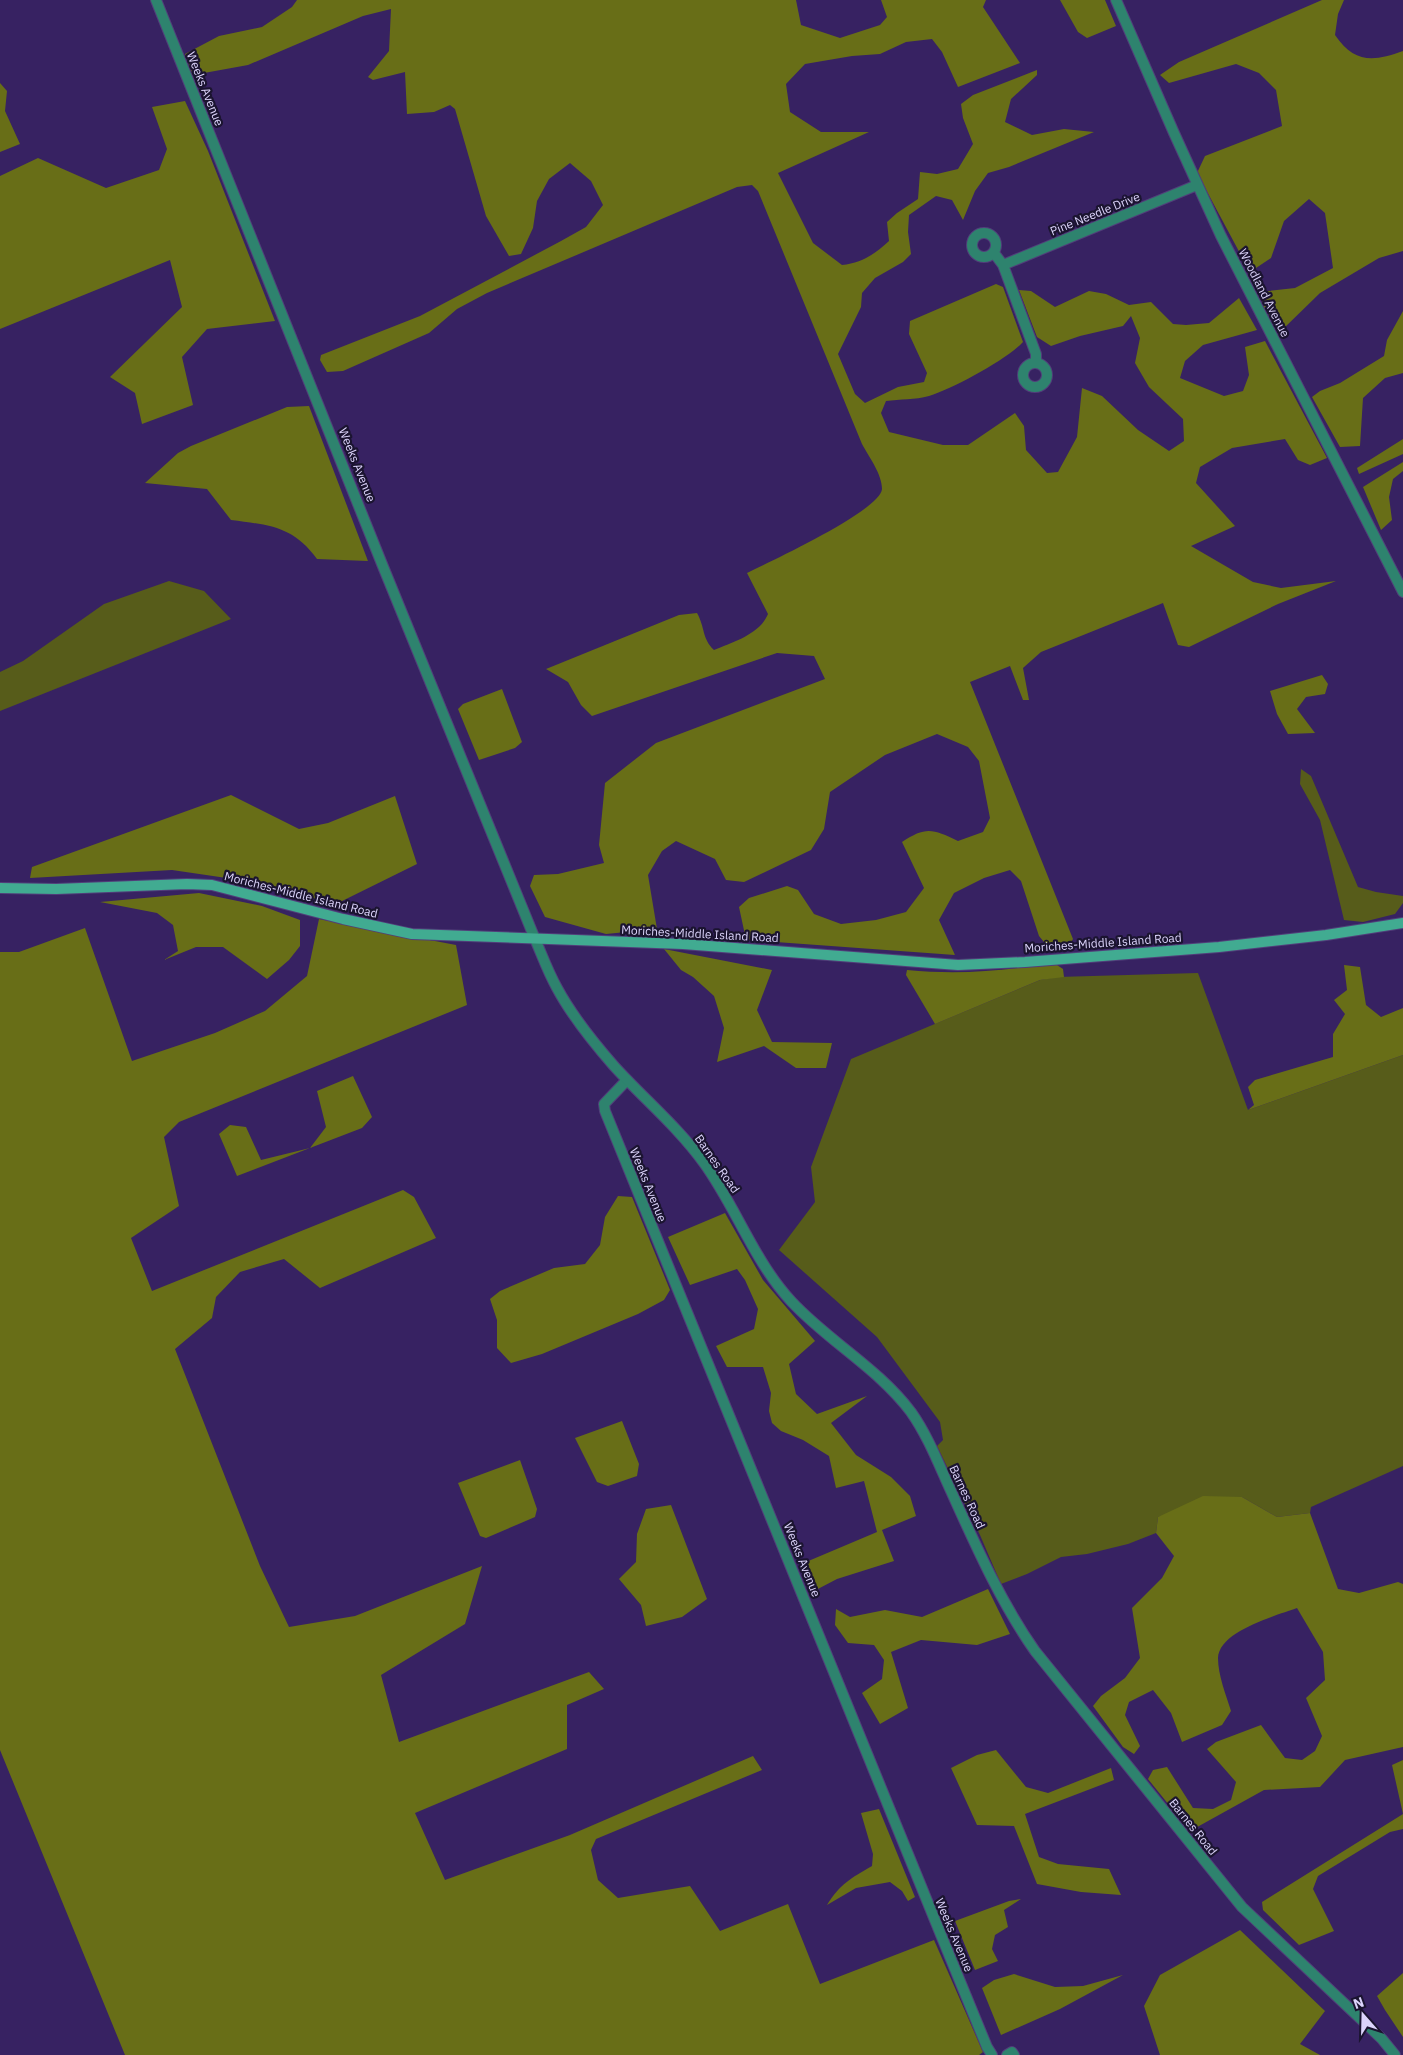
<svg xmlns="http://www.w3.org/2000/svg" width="1403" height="2055" font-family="'IBM Plex Sans',sans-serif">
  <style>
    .green { fill: #575c1a }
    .forest { fill: #686e17 }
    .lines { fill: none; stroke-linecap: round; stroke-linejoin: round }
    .minor-casing { stroke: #513e7a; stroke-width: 12 }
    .tertiary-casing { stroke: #513e7a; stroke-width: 12 }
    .secondary-casing { stroke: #513e7a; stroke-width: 12 }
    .minor { stroke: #2e836e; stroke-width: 10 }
    .tertiary { stroke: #2e836e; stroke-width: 10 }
    .secondary { stroke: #41ab91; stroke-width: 10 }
    .labels { text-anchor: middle; stroke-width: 4.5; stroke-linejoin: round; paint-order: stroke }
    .street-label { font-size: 12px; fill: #dcd4fb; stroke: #1b1430 }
  </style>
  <rect width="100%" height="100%" fill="#372262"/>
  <path class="green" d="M169 581 204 591 231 619 0 711V672L23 661 104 604Z
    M1301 769 1311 776 1358 887 1376 892 1403 896V903L1395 914 1363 922 1344 920 1320 820 1300 784Z
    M1198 973 1248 1110 1403 1055V1466L1311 1507 1310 1513 1277 1517 1242 1497 1158 1517 1156 1533 1128 1544 1087 1554 1061 1557 1027 1574 1001 1584 980 1535 937 1446 943 1440 940 1422 877 1337 779 1250 815 1202 811 1167 851 1059 1040 980 1057 977Z"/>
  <path class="forest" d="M297 0H796L801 25 840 38 880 25 887 17 881 0H986L983 7 1020 63 958 87 942 52 932 39 906 42 880 54 852 56 805 64 786 84 790 112 821 132H869L778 173 813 243 842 265C862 263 875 254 889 241L887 222 897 213 918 199 920 172 937 174 958 169 973 144 963 118 961 104 973 95 1037 70V75L1011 99 1005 122 1032 135 1064 129 1094 132 1009 167 988 173 975 191 963 220 952 200 936 196 909 215 908 232 911 254 903 262 875 278 862 293 861 307 838 354 855 394 865 403 898 387 924 382 927 373 909 334 910 321 996 284 1003 287 1023 342C1006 360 954 388 929 396 915 400 900 399 886 401L881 413 889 432 943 445H968L1015 413 1024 426 1026 450 1047 473 1058 472 1077 437 1082 388 1102 396 1138 430 1169 451 1184 441 1183 419 1149 387 1135 363 1140 338 1131 316 1123 326 1080 336 1051 346 1037 337 1019 290 1031 291 1055 307 1089 291 1106 294 1129 305 1151 302 1173 324 1186 325 1209 323 1239 298 1257 330 1203 345 1185 361 1180 378 1224 396 1243 391 1249 375 1245 347 1265 341 1327 458 1310 465 1298 460 1285 439 1232 448 1200 467 1196 483 1235 526 1191 546 1253 582 1281 588 1336 581 1278 604 1189 647 1178 645 1163 603 1041 652 1023 668 1029 700H1023L1010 666 970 682 1073 939 1069 946 1048 947 1039 936 1021 881 1010 870 984 878 954 893 939 920 955 955 750 940 745 935 739 907 749 898 787 886 798 890 814 914 841 924 876 920 906 912 924 888 902 842C926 826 933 829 958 841L983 832 990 818 979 761 968 747 937 734 885 755 830 792 824 829 811 850 744 882 726 880 715 859 676 841 662 851 648 875 657 929 606 934 545 917 530 886 534 875 558 874 604 863 599 845 605 783 656 743 825 679 814 656 777 653 592 716 581 705 568 682 546 669 679 615 697 613C705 627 702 639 714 650 733 642 760 634 768 614L747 573C769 562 880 511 882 489 882 474 869 457 862 444L758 191 752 185 737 187 487 293 457 309 429 333 343 371 327 372 320 360 321 355 420 316 561 241 586 227 603 205 591 181 570 163 549 179 537 201 533 228 521 254 509 256 486 216 455 109 450 105 434 112 407 114 405 72 373 80 368 77 389 51 391 9 363 16 248 65 193 75 185 54 219 36 262 27 292 7Z
    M1060 0H1105L1116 26 1087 38 1078 32Z
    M1322 0H1344L1338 14 1335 35C1354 63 1373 62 1403 51V251L1379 258 1320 293 1280 332 1264 307 1260 292 1295 288 1333 268 1325 213 1309 199 1284 221 1271 258 1250 272 1197 173 1205 156 1282 126 1276 90 1259 73 1236 64 1169 83 1160 75 1179 62Z
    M0 83 7 91 5 111 20 144 0 152Z
    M185 101 208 151 275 321 207 329 182 357 193 405 142 424 135 393 110 377 182 307 170 260 0 329V176L38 158 106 188 159 170 167 149 152 107Z
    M1403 311V373L1385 378 1363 398 1360 446 1340 447 1312 397 1320 391 1340 383 1384 356 1387 340Z
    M309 406 368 561 317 559C293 526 269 525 231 520L207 489 145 483 178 453 191 446 287 407Z
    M1403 439V454L1359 474 1357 468Z
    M1403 462V471L1393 479 1389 497 1392 520 1381 530 1363 487Z
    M1322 675 1328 684 1325 694 1306 697 1297 709 1315 733 1288 734 1277 714 1270 691Z
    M502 689 522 742 515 748 479 760 458 709 463 704Z
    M231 795 299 829 328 823 395 796 417 864 336 904 247 881 172 870 30 878 32 867Z
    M199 893 262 906 300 920V946L289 960 267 979 223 947H196L164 960 178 951 173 925 157 913 100 902Z
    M319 919 456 945 467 1005 179 1122 164 1137 179 1206 131 1238 152 1291 403 1190 414 1197 436 1238 320 1288 284 1259 240 1272 216 1297 212 1318 175 1349 260 1566 289 1627 355 1616 482 1566 465 1624 381 1675 399 1742 589 1672 604 1689 567 1705V1749L415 1813 445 1880 570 1835 753 1756 762 1770 596 1839 591 1850 598 1880 618 1898 690 1886 720 1931 788 1904 820 1984 934 1940 983 2052 979 2055H125L0 1750V952H19L85 928 132 1061 215 1033 265 1011 307 976Z
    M664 949 772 970 757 1010 772 1042 832 1043 826 1068H796L764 1046 717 1062 724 1028 714 996 693 977 681 970Z
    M1054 963 1063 969 1064 977 1040 980 935 1024 906 975 907 970C959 975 1003 971 1054 963Z
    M1344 965 1360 967 1366 1005 1381 1017 1403 1008V1055L1248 1110 1254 1105 1248 1087 1255 1080 1333 1057V1034L1345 1014 1334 1000 1347 990Z
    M353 1076 372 1117 362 1128 237 1176 219 1134 230 1125 246 1127 261 1160 310 1148 326 1127 317 1091Z
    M618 1196 632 1197 670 1290 664 1300 638 1314 542 1354 511 1363 497 1348V1320L490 1299 500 1291 554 1268 585 1264 600 1245 605 1217Z
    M725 1213 763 1280 815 1341 789 1364 796 1394 817 1414 867 1396 831 1423 856 1455 891 1477 910 1496 916 1516 882 1530 894 1561 837 1579 814 1591 806 1562 877 1532 864 1481 836 1488 829 1456 803 1440 781 1431 772 1423 769 1411 771 1393 763 1367H727L716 1346 754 1329 758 1309 745 1280 737 1269 690 1285 668 1237Z
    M622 1421 639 1464 637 1476 608 1486 597 1482 575 1438Z
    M520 1460 537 1509 535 1517 486 1538 480 1536 458 1483Z
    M1203 1496 1242 1497 1277 1517 1310 1513 1338 1589 1359 1593 1398 1582 1403 1584V1747L1345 1760 1320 1787 1264 1790 1190 1831 1148 1779 1153 1770 1167 1767 1193 1808 1213 1809 1231 1800 1236 1782 1207 1749 1216 1742 1261 1725 1285 1758 1302 1760 1315 1751 1322 1736 1306 1698 1325 1680 1323 1652 1297 1608C1275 1616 1219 1631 1218 1658 1218 1675 1226 1695 1231 1711L1222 1725 1182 1742 1171 1713 1153 1690 1129 1702 1125 1715 1140 1746 1134 1754 1123 1747 1093 1706 1101 1696 1125 1678 1140 1658 1132 1608 1162 1578 1174 1556 1156 1533 1158 1517Z
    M671 1505 707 1599 682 1617 646 1626 641 1605 619 1579 636 1562 637 1534 646 1509Z
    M988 1589 1010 1634 977 1645 921 1640 891 1652 908 1708 880 1724 862 1693 882 1679 884 1660 874 1645 848 1643 835 1625 836 1609 850 1617 885 1610 922 1617Z
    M996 1750 1026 1787 1048 1793 1111 1768 1114 1780 1025 1814 1039 1857 1058 1864 1109 1869 1121 1895 1081 1892 1037 1884 1014 1826 977 1825 951 1768 977 1755Z
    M1403 1760V1829L1390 1832 1318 1876 1313 1889 1334 1931 1299 1945 1263 1910 1262 1902 1403 1814 1392 1765Z
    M879 1809 915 1897 908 1901 902 1891 890 1882 856 1888 827 1905C841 1883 850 1879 872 1866L873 1854 861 1813Z
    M1021 1899 1004 1910 1008 1927 995 1935 992 1949 998 1961 975 1970 955 1921 1009 1901Z
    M1240 1930 1325 2011 1300 2044 1320 2055H1160L1144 2006 1160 1975Z
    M1403 1973V2037L1385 2010 1377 1996Z
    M1014 1974 1055 1987 1083 1986 1123 1975 1060 2009 1001 2035 982 1988 994 1980Z"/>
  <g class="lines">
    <g class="minor-casing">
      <path id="minor" d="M1116 0 1174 133 1221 236 1403 592
        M972 245a12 12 0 1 1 24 0a12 12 0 1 1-24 0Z
        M994 253 1003 265 1036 354V362
        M1003 265 1197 185
        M1023 375a12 12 0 1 1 24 0a12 12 0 1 1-24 0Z
        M627 1080 604 1104 605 1111 941 1935 987 2047 992 2055
        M1007 2055 1012 2052 1014 2055"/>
    </g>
    <g class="tertiary-casing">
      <path id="tertiary" d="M156 0 382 564 535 939C542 955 548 972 557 988 572 1016 593 1042 614 1066 644 1099 678 1127 704 1163 736 1207 754 1261 791 1301 828 1341 878 1368 911 1412 928 1436 939 1465 951 1491 976 1546 1000 1601 1035 1651L1242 1907 1382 2039 1395 2055"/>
    </g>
    <g class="secondary-casing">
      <path id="secondary" d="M0 888 56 889 187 884 212 885 343 919 412 934 683 944 958 965 1025 962 1219 947 1326 935 1403 923"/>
    </g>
    <use href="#minor" class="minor"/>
    <use href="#tertiary" class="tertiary"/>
    <use href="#secondary" class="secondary"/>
  </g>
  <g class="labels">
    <g class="street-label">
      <text transform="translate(205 89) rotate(68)" y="4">Weeks Avenue</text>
      <text transform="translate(1095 214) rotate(-22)" y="4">Pine Needle Drive</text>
      <text transform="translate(1264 293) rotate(63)" y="4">Woodland Avenue</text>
      <text transform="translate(357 465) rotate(68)" y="4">Weeks Avenue</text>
      <text transform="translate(301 895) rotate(14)" y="4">Moriches-Middle Island Road</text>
      <text transform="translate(700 934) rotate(3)" y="4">Moriches-Middle Island Road</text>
      <text transform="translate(1103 943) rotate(-4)" y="4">Moriches-Middle Island Road</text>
      <text transform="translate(717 1164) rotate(55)" y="4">Barnes Road</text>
      <text transform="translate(648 1185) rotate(68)" y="4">Weeks Avenue</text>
      <text transform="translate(967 1497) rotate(65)" y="4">Barnes Road</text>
      <text transform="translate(802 1560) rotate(68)" y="4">Weeks Avenue</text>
      <text transform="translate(1193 1827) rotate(51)" y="4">Barnes Road</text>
      <text transform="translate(954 1935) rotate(67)" y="4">Weeks Avenue</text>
    </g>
  </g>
  <g transform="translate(1363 2015) rotate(340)" stroke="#1b1430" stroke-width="4" paint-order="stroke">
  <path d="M0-4L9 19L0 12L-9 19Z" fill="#dcd4fb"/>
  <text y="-8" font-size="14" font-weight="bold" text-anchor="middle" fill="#dcd4fb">N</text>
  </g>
</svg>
